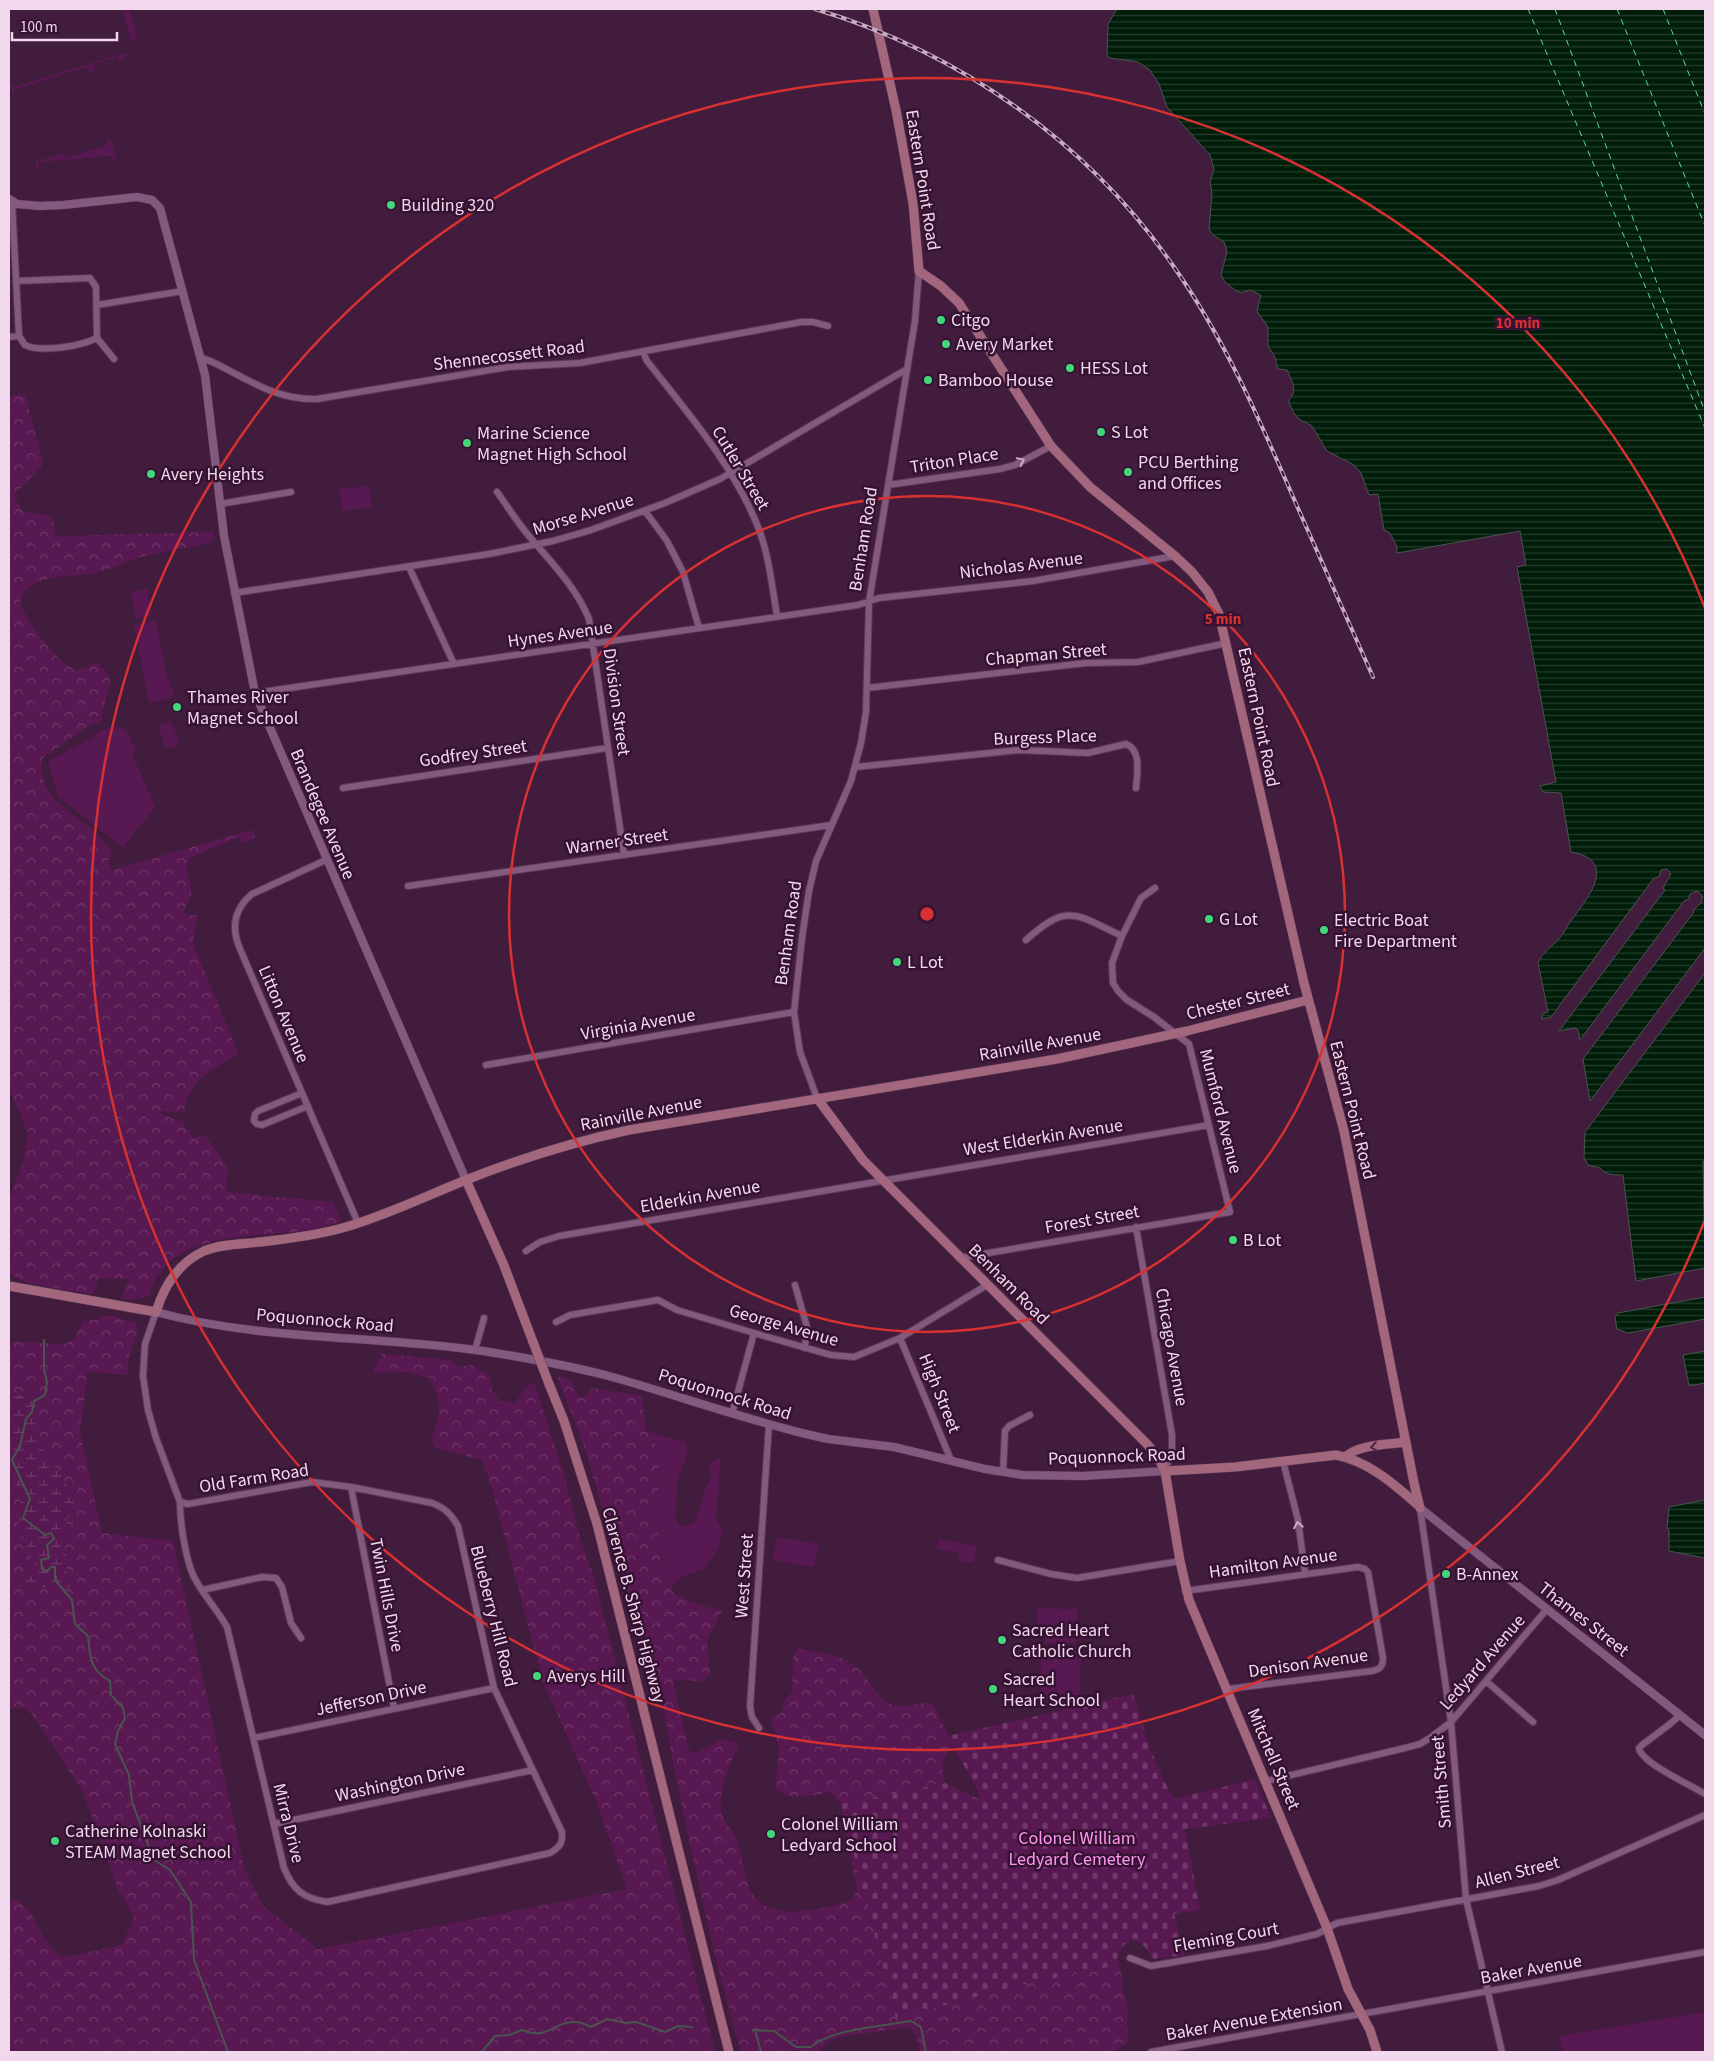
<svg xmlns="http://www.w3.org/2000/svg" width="1714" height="2061" font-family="'Source Sans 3',sans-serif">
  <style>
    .green { fill: #581851 }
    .forest { fill: url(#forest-crowns) }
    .wetland { fill: url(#wetland-marsh) }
    .cemetery { fill: url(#cemetery-stones) }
    .water { fill: url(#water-rules); stroke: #48554e }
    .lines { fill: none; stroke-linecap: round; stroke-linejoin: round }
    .stream { stroke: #48554e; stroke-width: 2 }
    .ferry { stroke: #5edd89; stroke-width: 1; stroke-dasharray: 6 5; stroke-linecap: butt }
    .minor-casing { stroke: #5c3a57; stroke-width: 8 }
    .tertiary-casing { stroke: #5c3a57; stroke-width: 9 }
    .secondary-casing { stroke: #5c3a57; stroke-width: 10 }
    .minor { stroke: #84597e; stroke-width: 6 }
    .tertiary { stroke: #84597e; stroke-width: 8 }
    .secondary { stroke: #a2677c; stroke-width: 9 }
    .rail-casing { stroke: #c7abc2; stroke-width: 4 }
    .rail { stroke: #361232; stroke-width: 2; stroke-dasharray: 5.5; stroke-linecap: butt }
    .secondary-bridge-casing { stroke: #5c3a57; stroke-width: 10; stroke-linecap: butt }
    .secondary-bridge { stroke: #a2677c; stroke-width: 9 }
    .oneway { stroke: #cbacc6 }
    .oneway2 { stroke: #512744 }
    .ring { fill: none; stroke: #d73132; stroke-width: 2.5 }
    .poi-dot { fill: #43d77b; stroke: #361232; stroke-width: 2 }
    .labels { text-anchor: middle; stroke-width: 5; stroke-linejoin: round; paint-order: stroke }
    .street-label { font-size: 18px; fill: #f1d8ec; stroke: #361232 }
    .poi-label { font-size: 18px; fill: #f1d8ec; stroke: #361232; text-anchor: start }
    .park-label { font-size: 18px; fill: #fc96ef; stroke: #361232 }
    .centre { fill: #d73132; stroke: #361232; stroke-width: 2.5 }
    .ring-label { font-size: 15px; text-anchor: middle; font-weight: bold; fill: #d73132; stroke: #361232; stroke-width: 5; stroke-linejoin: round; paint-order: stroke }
  </style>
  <defs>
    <pattern id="forest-crowns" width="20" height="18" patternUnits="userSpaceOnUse" patternTransform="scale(1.25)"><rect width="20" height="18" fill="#581851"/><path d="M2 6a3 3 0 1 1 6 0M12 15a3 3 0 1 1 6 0" fill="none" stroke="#70396a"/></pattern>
    <pattern id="wetland-marsh" width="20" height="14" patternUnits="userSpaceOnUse" patternTransform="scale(1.25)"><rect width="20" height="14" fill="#581851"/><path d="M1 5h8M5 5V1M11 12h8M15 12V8" fill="none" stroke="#70396a"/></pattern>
    <pattern id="cemetery-stones" width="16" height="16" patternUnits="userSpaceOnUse" patternTransform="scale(1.25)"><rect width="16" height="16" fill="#581851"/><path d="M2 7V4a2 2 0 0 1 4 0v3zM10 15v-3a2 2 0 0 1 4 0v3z" fill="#70396a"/></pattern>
    <pattern id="water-rules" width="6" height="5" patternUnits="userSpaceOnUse" patternTransform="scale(1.25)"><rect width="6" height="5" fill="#001d0a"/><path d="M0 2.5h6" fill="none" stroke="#263d2e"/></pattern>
  </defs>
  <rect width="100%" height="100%" fill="#411c3d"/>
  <path class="green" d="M122 9H130L137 39 131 41Z
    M124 53 126 55 123 61 120 62 117 57 94 64 95 70 89 72 86 67 14 90V96L9 84 10 82 13 87Z
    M107 139 111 141 117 161H113L112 156 39 162V168H36L35 163 38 161 63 153 67 158 107 145Z
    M369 486 372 507 342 511 339 489Z
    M147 589 152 615 136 619 131 592Z
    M156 621 167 676 175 695 166 699 149 703 134 625Z
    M170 721 177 734 178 745 166 749 158 725Z
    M114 726 127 730 136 751 132 753 155 807 123 847 58 797 48 761 95 737 94 734Z
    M646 1431 686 1442 687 1456 678 1478 675 1516 680 1526H685L696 1521 706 1486 711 1477 709 1466 715 1460 721 1458 716 1519 723 1531 718 1549 703 1570 680 1577 670 1590 662 1575 658 1529 651 1514 649 1505 658 1489 659 1479 656 1445Z
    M777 1537 818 1544 814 1567 773 1560Z
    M939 1539 977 1546 973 1563 958 1560 959 1553 936 1549Z
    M1037 1608 1077 1609 1076 1643H1045V1624H1037Z
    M1041 1646 1081 1647 1080 1700H1040Z
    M1705 2012V2052H1563L1559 2036Z"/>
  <path class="forest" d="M25 394 43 462 39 469 14 495 22 511 50 516 54 524 56 536 214 532 213 541C190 549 165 550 142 557 126 561 111 570 95 573 71 578 31 572 20 600 24 619 59 667 78 670L97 663C117 679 109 686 104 706 102 712 103 716 101 722L87 727 47 755 42 759C36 804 82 813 104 842 107 846 111 849 112 855L108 860 111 870 252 830 255 837 242 844 239 837 192 857C179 869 194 881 191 895 190 901 185 907 183 913L197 916 193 943 239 1055C213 1067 187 1081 184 1113L163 1111 161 1112 162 1115 184 1122 186 1129 190 1130 192 1138 205 1135 228 1168 226 1192 331 1202 334 1204 341 1222C325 1226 309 1231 292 1232 242 1237 164 1235 149 1296L131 1300 121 1299 128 1279 99 1278 93 1295 28 1283 9 1274V1199L22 1165 28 1133 19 1111 9 1090V396Z
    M102 1316H112L136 1323C139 1334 135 1340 131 1350 128 1358 128 1367 128 1375L88 1372 80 1432 102 1533 173 1541 244 1867 263 1906 318 1949 627 1889 595 1799 543 1682 492 1489 482 1460 436 1448 431 1440C441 1412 444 1405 429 1378L405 1372 372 1373 382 1354 452 1360 457 1367 472 1365 490 1376 492 1390 500 1401 515 1403 529 1383 535 1384 563 1471 581 1541 593 1574 715 2052H9V1899C39 1901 37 1949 66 1957L122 1945 134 1917 118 1890 83 1792 32 1714 24 1708 9 1709V1342L65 1344 75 1338 83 1321 99 1319Z
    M557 1377 570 1379 578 1396 584 1397 592 1388 642 1396 646 1431 656 1445 659 1467 658 1489 649 1505C651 1514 657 1522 658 1531 660 1545 659 1560 662 1574 667 1600 701 1604 722 1611L707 1640 710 1674 702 1681 673 1680 689 1751 696 1753 720 1740 736 1742 738 1747C729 1766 719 1789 721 1810 723 1822 728 1824 733 1833 743 1850 742 1871 749 1888 752 1895 760 1904 768 1907 792 1917 823 1908 847 1902L851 1900 857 1891 841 1805 831 1792C813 1795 790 1802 775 1789L779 1748 771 1719 781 1713 785 1700 792 1692 793 1656 799 1648C816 1653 841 1654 855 1666 868 1676 874 1695 889 1703 904 1712 926 1698 933 1705L953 1744 942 1762 945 1783 893 1794 1117 1958 1122 1976V1989L1127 2001 1128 2043 1112 2052H919L917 2036 909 2027 840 2037 830 2041 818 2052H802L794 2049 789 2052H741C714 1960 694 1866 675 1772 663 1712 657 1643 627 1590L582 1440Z"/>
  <path class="wetland" d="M19 1395H32L37 1399 35 1430 38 1442 75 1496C77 1509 66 1518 64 1531 62 1545 69 1558 66 1571L72 1584C65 1597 57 1586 48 1587 39 1588 32 1591 26 1582L29 1575 35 1570 34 1563 18 1530 20 1503 14 1476 9 1466V1397Z"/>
  <path class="cemetery" d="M1133 1694 1150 1749 1173 1799 1255 1779 1271 1818 1185 1829 1200 1910 1174 1914 1185 1955 1154 1959C1148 1955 1147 1947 1141 1943 1126 1935 1116 1952 1118 1965L1021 1985 896 2018 841 1804 945 1783 976 1798 981 1797 948 1736Z"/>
  <path class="water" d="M1117 9H1705V948L1590 1101 1583 1059 1694 912 1693 910 1702 902V895L1697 891 1690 894 1689 899 1684 901 1580 1040 1578 1030 1575 1028 1559 1031 1665 890 1663 888 1671 874 1667 869 1661 870 1659 877 1654 878 1551 1017 1542 1019V1014L1548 1012 1538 963C1542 953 1550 948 1558 940 1564 934 1567 925 1573 918 1589 897 1618 860 1571 852L1561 793 1543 792 1540 786 1556 782 1517 567 1526 565 1520 531 1397 553V547L1390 533 1384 530 1378 494 1369 495 1361 473 1354 465 1327 451 1312 426 1299 419 1294 413 1289 403V400C1298 392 1292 380 1287 370L1278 369 1275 357 1268 346V327L1257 311 1261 295 1250 290 1241 293 1235 290 1225 282 1221 275 1227 251 1224 242 1213 235 1209 229 1212 193 1210 182 1214 169 1210 155 1167 107 1159 84 1150 70 1138 62 1110 58 1107 56 1108 24Z
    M1705 973V1161H1703L1705 1268 1636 1281 1623 1175C1613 1175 1606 1175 1600 1168L1588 1165 1584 1157 1585 1132Z
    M1705 1297V1319L1628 1333 1617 1329 1615 1317 1618 1313Z
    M1705 1351V1383L1689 1386 1683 1355Z
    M1705 1500V1558L1669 1551V1530L1667 1528 1669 1507Z"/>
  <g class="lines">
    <path class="stream" d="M44 1340V1369L47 1382 45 1395 34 1401 32 1412 26 1419 20 1446 12 1460 30 1499 23 1518 45 1535 51 1533 54 1539 47 1545 49 1558 41 1560 42 1569 47 1571 51 1567H55V1580L72 1600 75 1624 88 1636C90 1657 90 1670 110 1681L111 1695 123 1708 125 1718 118 1731 115 1744 129 1775 132 1802 154 1860 170 1870 191 1902 194 1960 228 2052
      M753 2030 774 2031 796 2047H811C831 2029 884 2026 911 2021L921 2027 926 2052
      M755 2030 761 2052
      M482 2052 495 2036 509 2035 522 2030C549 2041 553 2021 576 2022 581 2022 587 2025 591 2027L607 2019 626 2023 636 2022 665 2032 678 2026 692 2027"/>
    <path class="ferry" d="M1528 9 1705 428
      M1555 9 1705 412
      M1617 9 1705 226
      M1663 9 1705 114"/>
    <g class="minor-casing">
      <path id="minor" d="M12 202 19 336 25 345C41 353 81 346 97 338
        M16 281 90 278 96 287 97 338 114 359
        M97 305 183 291
        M9 337 19 336
        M643 352 647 361C687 412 734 466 758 527 769 555 772 586 777 616
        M200 358C212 360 222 367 232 372 260 387 284 400 317 399L508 367 580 363 801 322H813L828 326
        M888 485 1000 469 1015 465 1051 446
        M497 492C508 507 517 522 529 536 551 562 576 587 589 619L624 855
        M220 504 291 492
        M645 511 667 541 683 572 699 628
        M409 567 454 664
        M234 593 489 554 553 541 591 530 665 503 720 479 907 369
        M867 688 1086 663 1138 662 1227 643
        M255 693 858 605 879 598 1033 581 1175 556
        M856 767 1019 750 1088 753 1126 744C1142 750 1137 774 1136 788
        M343 788 607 748
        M326 860 252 894C234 909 231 928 240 949L358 1223
        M408 886 831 825
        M1026 940C1068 902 1075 914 1122 936
        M486 1065 794 1012
        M302 1093 258 1111 255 1114 254 1121 257 1124 262 1125 308 1106
        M817 1098 800 1052 794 1012 802 938 809 891 816 861 851 781 861 743 866 712 869 602 915 321 919 271
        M1136 1227 1172 1435V1450L1165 1471
        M526 1251 540 1242 559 1236 1209 1125
        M959 1258 1230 1212 1189 1044 1154 1017 1127 1000 1118 991 1113 983 1112 963 1122 936 1141 898 1155 888
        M795 1285 807 1327 805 1348
        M156 1312 145 1344 143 1376 148 1410 156 1438 180 1502 188 1504 312 1482 351 1487 432 1503C445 1508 451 1514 458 1526L494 1688 562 1832C563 1843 560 1847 550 1853L327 1902C303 1898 293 1890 284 1868L227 1627C217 1609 202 1594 193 1575 185 1556 180 1522 180 1502
        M556 1322 570 1315 658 1300 677 1310 754 1333 831 1355 854 1357 900 1338 987 1285
        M900 1338 951 1460
        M475 1350 484 1318
        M732 1414 754 1333
        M1283 1461 1298 1520 1305 1573
        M1003 1472 1005 1431 1009 1426 1030 1415
        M351 1487 394 1708
        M1420 1508 1451 1722 1466 1899 1502 2052
        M998 1560 1051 1574 1077 1578 1180 1561
        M202 1590 262 1577 276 1578 282 1587 291 1623 301 1638
        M1185 1591 1358 1567 1365 1569 1368 1572 1383 1658C1383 1667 1380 1669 1372 1671L1228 1689
        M1486 1681 1533 1722
        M1680 1715 1670 1724 1642 1745 1639 1748C1641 1763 1691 1785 1705 1794
        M759 1728 752 1717 750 1707 769 1424
        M254 1738 494 1688
        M1266 1781 1405 1748 1420 1744 1430 1738 1451 1722 1547 1609
        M274 1824 533 1770
        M1130 1958 1151 1966 1267 1946 1317 1934 1337 1923 1539 1886 1558 1880 1705 1815
        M1151 2052 1705 1952"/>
    </g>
    <g class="tertiary-casing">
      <path id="tertiary" d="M9 199 17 204 40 206 63 205 137 197 152 200 160 208 205 375 224 536 255 693 466 1180
        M156 1312C262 1341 374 1335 483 1351 527 1358 573 1366 616 1378 678 1396 739 1417 802 1433L828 1439 894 1447 985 1469 1023 1475 1083 1476 1165 1471
        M1420 1508 1705 1735"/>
    </g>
    <g class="secondary-casing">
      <path id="secondary" d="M873 9 896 110 913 203 919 271 941 286 959 303 1051 446 1090 487 1175 556 1192 572 1208 592 1219 614 1304 983 1344 1131 1414 1483 1420 1508
        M817 1098 863 1160 1147 1444 1157 1456 1165 1471 1180 1561 1189 1600 1327 1928 1348 1989 1370 2030 1377 2052
        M466 1180 503 1263 533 1342
        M9 1286 156 1312C164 1286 178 1263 204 1251 221 1244 242 1244 260 1242 288 1239 318 1235 346 1227 387 1215 426 1196 466 1180 519 1159 573 1142 629 1130L1057 1059 1187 1031 1308 1000
        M549 1384 564 1421 597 1524 729 2052
        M1345 1457C1359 1444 1387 1445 1405 1442
        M1165 1471 1235 1467 1336 1455C1369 1461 1396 1486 1420 1507"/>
    </g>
    <use href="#minor" class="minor"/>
    <use href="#tertiary" class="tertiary"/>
    <use href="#secondary" class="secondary"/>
    <g class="rail-casing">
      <path id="rail" d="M815 9C959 52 1088 142 1174 267 1226 341 1261 423 1297 506 1322 563 1348 620 1373 677"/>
    </g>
    <use href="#rail" class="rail"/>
    <g class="secondary-bridge-casing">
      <path id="secondary-bridge" d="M533 1342 549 1384"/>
    </g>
    <use href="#secondary-bridge" class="secondary-bridge"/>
  </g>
  <defs><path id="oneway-chevron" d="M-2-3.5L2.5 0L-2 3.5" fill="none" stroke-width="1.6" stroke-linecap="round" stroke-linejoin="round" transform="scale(1.25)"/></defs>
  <g class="oneway">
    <use href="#oneway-chevron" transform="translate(1021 461) rotate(-26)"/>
    <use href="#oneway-chevron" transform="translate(1298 1525) rotate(-100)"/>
  </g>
  <use class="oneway2" href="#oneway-chevron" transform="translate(1374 1447) rotate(171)"/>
  <g class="ring">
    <circle cx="927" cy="914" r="418"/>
    <path d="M1705 1220A836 836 0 1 1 1705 608"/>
  </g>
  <g class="poi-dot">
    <circle cx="391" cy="205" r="5"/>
    <circle cx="941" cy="320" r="5"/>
    <circle cx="946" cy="344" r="5"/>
    <circle cx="1070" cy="368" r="5"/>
    <circle cx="928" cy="380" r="5"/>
    <circle cx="1101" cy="432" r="5"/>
    <circle cx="467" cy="443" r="5"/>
    <circle cx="1128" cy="472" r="5"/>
    <circle cx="151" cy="474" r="5"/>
    <circle cx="177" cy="707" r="5"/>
    <circle cx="1209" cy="919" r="5"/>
    <circle cx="1324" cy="930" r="5"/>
    <circle cx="897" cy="962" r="5"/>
    <circle cx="1233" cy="1240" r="5"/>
    <circle cx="1446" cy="1574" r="5"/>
    <circle cx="1002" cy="1640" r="5"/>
    <circle cx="537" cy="1676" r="5"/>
    <circle cx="993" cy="1689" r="5"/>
    <circle cx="771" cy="1834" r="5"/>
    <circle cx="55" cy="1841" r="5"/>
  </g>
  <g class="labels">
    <g class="street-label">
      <text transform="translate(923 180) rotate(81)" y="6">Eastern Point Road</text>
      <text transform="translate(509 355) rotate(-7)" y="6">Shennecossett Road</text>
      <text transform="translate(954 460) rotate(-9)" y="6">Triton Place</text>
      <text transform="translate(741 468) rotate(59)" y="6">Cutler Street</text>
      <text transform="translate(583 514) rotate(-17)" y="6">Morse Avenue</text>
      <text transform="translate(863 539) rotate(-81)" y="6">Benham Road</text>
      <text transform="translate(1021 565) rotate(-7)" y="6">Nicholas Avenue</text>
      <text transform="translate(560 634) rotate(-8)" y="6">Hynes Avenue</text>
      <text transform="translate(1046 654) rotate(-5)" y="6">Chapman Street</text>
      <text transform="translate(617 702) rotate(82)" y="6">Division Street</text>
      <text transform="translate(1259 717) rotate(78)" y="6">Eastern Point Road</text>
      <text transform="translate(1045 737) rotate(-2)" y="6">Burgess Place</text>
      <text transform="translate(473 753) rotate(-8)" y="6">Godfrey Street</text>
      <text transform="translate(323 814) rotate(67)" y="6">Brandegee Avenue</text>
      <text transform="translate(617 841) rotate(-8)" y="6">Warner Street</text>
      <text transform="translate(788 933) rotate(-82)" y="6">Benham Road</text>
      <text transform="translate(1238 1001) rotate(-14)" y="6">Chester Street</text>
      <text transform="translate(284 1014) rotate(67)" y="6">Litton Avenue</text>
      <text transform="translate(638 1024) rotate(-10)" y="6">Virginia Avenue</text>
      <text transform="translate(1040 1044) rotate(-10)" y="6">Rainville Avenue</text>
      <text transform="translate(1353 1110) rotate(76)" y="6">Eastern Point Road</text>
      <text transform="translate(1221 1111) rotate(76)" y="6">Mumford Avenue</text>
      <text transform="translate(641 1113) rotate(-11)" y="6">Rainville Avenue</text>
      <text transform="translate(1043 1137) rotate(-9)" y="6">West Elderkin Avenue</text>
      <text transform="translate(700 1196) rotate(-10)" y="6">Elderkin Avenue</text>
      <text transform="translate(1092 1219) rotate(-10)" y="6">Forest Street</text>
      <text transform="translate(1009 1284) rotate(45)" y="6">Benham Road</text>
      <text transform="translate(325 1320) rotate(5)" y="6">Poquonnock Road</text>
      <text transform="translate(784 1325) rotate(16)" y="6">George Avenue</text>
      <text transform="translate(1172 1347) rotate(80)" y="6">Chicago Avenue</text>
      <text transform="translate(940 1393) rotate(68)" y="6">High Street</text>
      <text transform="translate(725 1394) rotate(17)" y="6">Poquonnock Road</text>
      <text transform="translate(1117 1456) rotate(-2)" y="6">Poquonnock Road</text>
      <text transform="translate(254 1478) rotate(-9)" y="6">Old Farm Road</text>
      <text transform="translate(1273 1563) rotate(-8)" y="6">Hamilton Avenue</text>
      <text transform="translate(744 1576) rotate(-86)" y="6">West Street</text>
      <text transform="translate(387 1595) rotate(79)" y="6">Twin Hills Drive</text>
      <text transform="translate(634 1605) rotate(75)" y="6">Clarence B. Sharp Highway</text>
      <text transform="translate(494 1616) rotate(76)" y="6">Blueberry Hill Road</text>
      <text transform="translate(1584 1619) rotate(38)" y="6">Thames Street</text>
      <text transform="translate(1482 1662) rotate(-49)" y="6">Ledyard Avenue</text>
      <text transform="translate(1308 1663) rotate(-8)" y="6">Denison Avenue</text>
      <text transform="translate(371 1698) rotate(-12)" y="6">Jefferson Drive</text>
      <text transform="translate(1274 1759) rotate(67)" y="6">Mitchell Street</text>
      <text transform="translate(400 1782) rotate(-12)" y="6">Washington Drive</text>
      <text transform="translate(1441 1782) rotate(-95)" y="6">Smith Street</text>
      <text transform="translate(289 1823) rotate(76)" y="6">Mirra Drive</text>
      <text transform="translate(1517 1872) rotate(-14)" y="6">Allen Street</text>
      <text transform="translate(1226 1937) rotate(-10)" y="6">Fleming Court</text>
      <text transform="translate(1531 1969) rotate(-10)" y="6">Baker Avenue</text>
      <text transform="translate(1254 2019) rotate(-10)" y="6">Baker Avenue Extension</text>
    </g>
    <g class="poi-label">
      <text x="401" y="211">Building 320</text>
      <text x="951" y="326">Citgo</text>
      <text x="956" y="350">Avery Market</text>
      <text x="1080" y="374">HESS Lot</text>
      <text x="938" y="386">Bamboo House</text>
      <text x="1111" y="438">S Lot</text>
      <text x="477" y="439">Marine Science<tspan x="477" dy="21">Magnet High School</tspan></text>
      <text x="1138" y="468">PCU Berthing<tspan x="1138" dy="21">and Offices</tspan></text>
      <text x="161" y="480">Avery Heights</text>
      <text x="187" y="703">Thames River<tspan x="187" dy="21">Magnet School</tspan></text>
      <text x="1219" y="925">G Lot</text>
      <text x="1334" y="926">Electric Boat<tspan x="1334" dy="21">Fire Department</tspan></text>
      <text x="907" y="968">L Lot</text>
      <text x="1243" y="1246">B Lot</text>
      <text x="1456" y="1580">B-Annex</text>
      <text x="1012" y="1636">Sacred Heart<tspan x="1012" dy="21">Catholic Church</tspan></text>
      <text x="547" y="1682">Averys Hill</text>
      <text x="1003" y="1685">Sacred<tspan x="1003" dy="21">Heart School</tspan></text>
      <text x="781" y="1830">Colonel William<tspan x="781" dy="21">Ledyard School</tspan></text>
      <text x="65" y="1837">Catherine Kolnaski<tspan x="65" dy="21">STEAM Magnet School</tspan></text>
    </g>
    <g class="park-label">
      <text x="1077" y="1844">Colonel William<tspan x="1077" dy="21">Ledyard Cemetery</tspan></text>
    </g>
  </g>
  <circle cx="927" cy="914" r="8" class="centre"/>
  <g class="ring-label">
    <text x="1518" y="328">10 min</text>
    <text x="1223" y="624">5 min</text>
  </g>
  <rect width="1714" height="2061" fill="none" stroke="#f1d8ec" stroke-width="20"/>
  <path d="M12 32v8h105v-8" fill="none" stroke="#f1d8ec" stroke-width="2.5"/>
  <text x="20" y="32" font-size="15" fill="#f1d8ec" stroke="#361232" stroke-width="4" paint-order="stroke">100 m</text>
</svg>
